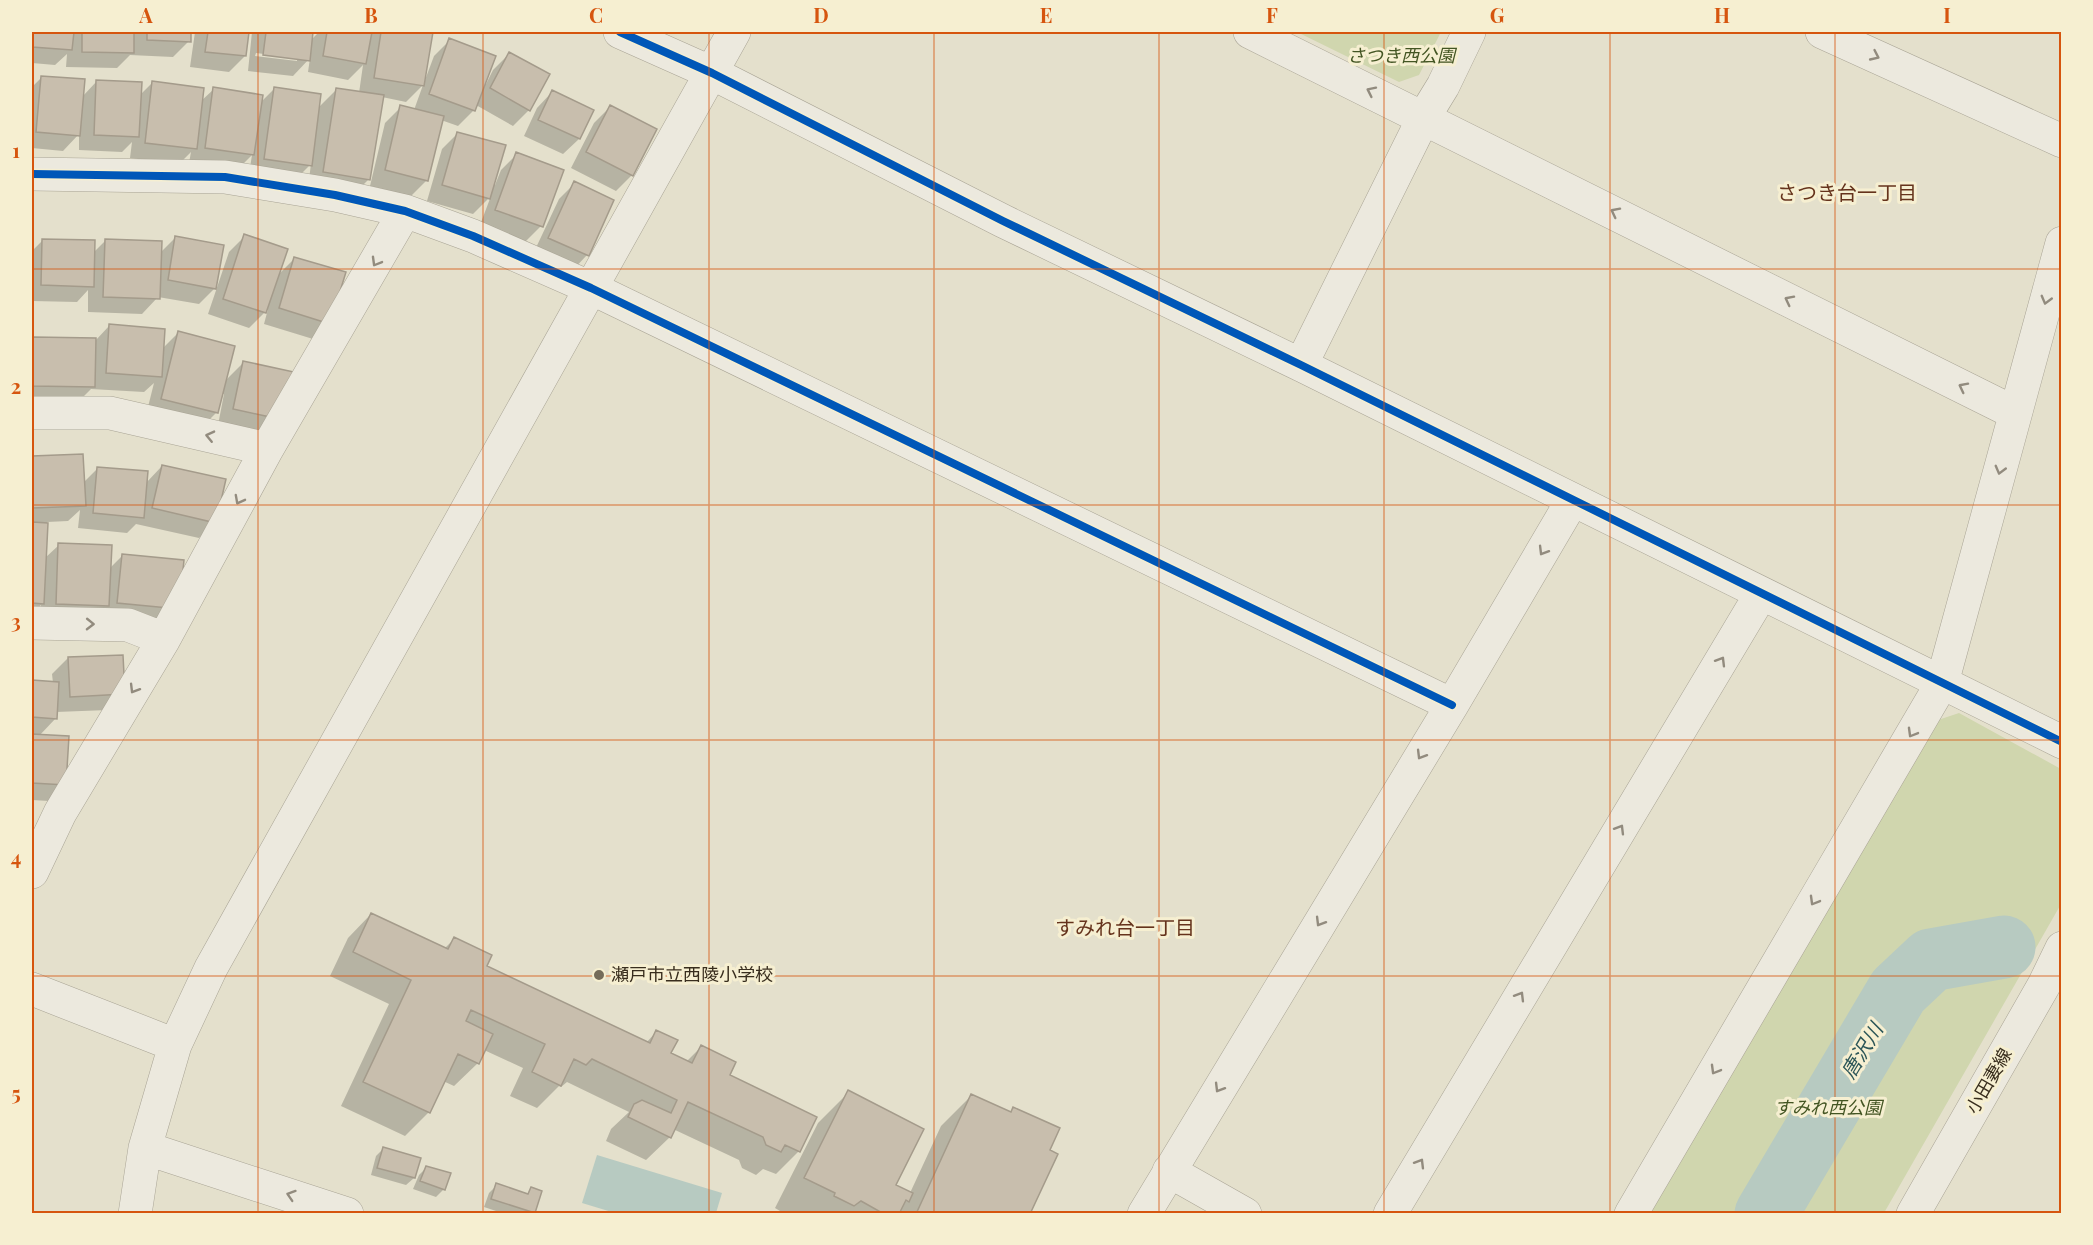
<svg xmlns="http://www.w3.org/2000/svg" width="2093" height="1245" font-family="'Playfair Display','Noto Sans JP',serif">
  <style>
    .green { fill: #d0d6ae }
    .water { fill: #b7cac1 }
    .shadow { fill: #0003; fill-rule: evenodd }
    .lines { fill: none; stroke-linecap: round; stroke-linejoin: round }
    .river { stroke: #b7cac1; stroke-width: 63 }
    .building { fill: #c8bead; stroke: #a49b8b; stroke-width: 1.5 }
    .minor-casing { stroke: #a9a495; stroke-width: 34 }
    .minor { stroke: #ece9de; stroke-width: 33 }
    .cycleway-casing { stroke: #f6efd1; stroke-width: 11 }
    .cycleway { stroke: #0057b8; stroke-width: 8 }
    .oneway { stroke: #928b7e }
    .grid { fill: none; stroke: #d6550e; stroke-width: 1.5; stroke-opacity: 0.55 }
    .poi-dot { fill: #746c5a; stroke: #f6efd1; stroke-width: 2 }
    .labels { text-anchor: middle; stroke-width: 6; stroke-linejoin: round; paint-order: stroke }
    .park-label { font-size: 18px; font-style: italic; fill: #435523; stroke: #f6efd1 }
    .poi-label { font-size: 18px; fill: #382d1d; stroke: #f6efd1; text-anchor: start }
    .street-label { font-size: 18px; fill: #382d1d; stroke: #f6efd1 }
    .neighbourhood-label { font-size: 20px; fill: #65331c; stroke: #f6efd1 }
    .water-label { font-size: 20px; font-style: italic; fill: #2c5658; stroke: #f6efd1 }
    .neatline { fill: none; stroke: #d6550e; stroke-width: 2 }
    .grid-label { font-size: 20px; text-anchor: middle; font-weight: bold; fill: #d6550e }
  </style>
  <rect width="100%" height="100%" fill="#e4e0cc"/>
  <path class="green" d="M1297 32H1441L1419 75 1399 82Z
    M1959 713 2061 769V904L1884 1213 1649 1214 1935 721Z"/>
  <path class="water" d="M597 1155 722 1193 716 1213H615L582 1203Z"/>
  <path class="shadow" d="M32 32H189V41L173 57 130 55 117 68 66 67 67 54 55 65 32 63Z
    M195 32H248L245 56 229 72 190 67Z
    M252 32H312L311 40 319 32H370L369 35 373 32H432L423 79 425 80 434 56 450 40 486 84 493 70 509 54 529 110 513 126 476 105 474 110 458 126 441 120 427 180 411 196 370 186 385 123 401 107 414 110 423 85 406 102 382 97 369 179 353 195 308 187 311 164 294 181 249 174 252 155 237 170 189 163 191 152 179 164 130 158 132 142 122 152 79 150V134L63 151 32 148V87L41 78 82 97 97 81 139 96 152 83 200 102 214 89 261 102 275 88 318 108 337 89 359 93 363 65 348 80 308 72 310 58 293 76 248 71ZM256 53 297 58V61L255 56Z
    M552 92 579 139 563 154 524 136 537 108Z
    M610 107 632 175 616 191 571 168 594 123Z
    M458 133 493 184 495 185 501 170 517 154 562 171 541 226 525 242 480 225 491 196 473 214 427 201 442 149Z
    M575 183 612 200 587 255 572 271 533 254 559 199Z
    M245 236 277 276 295 258 329 323 313 339 264 324 268 309 249 328 208 314 229 252Z
    M176 237 216 287 199 304 158 297 142 314 88 312V290L77 302 32 301V251L43 240 93 253 105 241 160 253Z
    M109 326 162 349 178 333 224 382 243 363 292 374 266 435 218 425 224 394H221L217 412 201 428 146 415 154 383 144 392 91 389 77 403 32 402V340L33 338 96 340Z
    M82 455 83 483 98 468 146 483 162 466 215 522 199 538 136 524 127 533 78 528 80 510 68 521 47 522 45 558 59 545 109 569 123 555 182 562 161 624 41 619V605L32 614V458Z
    M122 656 108 710 56 712V718L39 736 65 785 49 801 32 800V681L53 683 52 674 68 658Z
    M371 914 444 949 454 939 485 967 646 1043 656 1032 669 1054 686 1062 701 1047 799 1151 776 1174 763 1169 756 1175 742 1168 739 1160 673 1129 670 1137 646 1160 606 1141 611 1129 629 1112 567 1082 561 1087 559 1086 537 1108 510 1096 523 1068 484 1050 478 1063 454 1086 443 1081 429 1112 405 1136 341 1106 389 1004 330 976 348 938Z
    M849 1092 894 1185 910 1193 941 1126 971 1096 1009 1113 1013 1109 1048 1150 1029 1214H785L775 1208 818 1123Z
    M384 1148 414 1178 406 1185 371 1175 376 1156Z
    M427 1167 444 1189 436 1197 413 1189 419 1175Z
    M497 1185 526 1195 531 1189 541 1192 534 1213 505 1214 484 1207 489 1193Z"/>
  <g class="lines">
    <path class="river" d="M1766 1214 1898 991 1931 960 2004 947"/>
  </g>
  <path class="building" d="M32 32H74L72 50 32 47Z
    M82 32H134V53L82 52Z
    M147 32H191V42L147 40Z
    M208 32H249L246 56 205 52Z
    M266 32H313L310 61 263 55Z
    M327 32H372L366 64 323 56Z
    M381 32H433L424 86 374 78Z
    M449 38 496 56 475 111 429 94Z
    M509 52 550 74 530 111 490 88Z
    M41 76 85 79 80 136 36 132Z
    M96 80 142 82 139 137 94 135Z
    M152 81 204 88 197 149 145 143Z
    M213 87 263 95 254 155 205 148Z
    M274 87 321 94 312 166 264 159Z
    M336 88 384 95 370 180 323 172Z
    M552 90 594 110 580 139 538 120Z
    M400 105 444 116 428 181 385 170Z
    M610 105 657 129 633 176 586 152Z
    M457 132 506 145 490 199 442 185Z
    M516 152 564 170 543 227 495 210Z
    M574 181 614 200 589 256 548 238Z
    M244 234 288 249 266 313 223 299Z
    M175 236 224 245 216 289 168 280Z
    M42 239 95 240 94 287 41 285Z
    M105 239 162 241 160 299 103 297Z
    M294 257 346 272 330 324 279 308Z
    M109 324 165 329 162 377 106 373Z
    M178 331 235 346 218 413 161 399Z
    M33 337 96 338 95 387 32 386Z
    M243 361 294 372 284 420 233 409Z
    M83 454 86 506 32 508V456Z
    M162 465 226 479 216 523 152 508Z
    M97 467 148 471 144 518 93 513Z
    M32 522 48 523 44 604 32 603Z
    M58 543 112 545 109 606 56 604Z
    M122 554 184 560 179 609 117 603Z
    M123 655 125 694 70 697 68 657Z
    M32 680 59 682 57 719 32 717Z
    M32 734 69 736 66 785 32 783Z
    M371 913 448 949 454 937 492 955 487 966 650 1043 656 1030 678 1040 671 1053 692 1063 701 1045 736 1062 730 1075 817 1117 800 1152 785 1145 781 1152 766 1145 763 1137 688 1102 671 1138 628 1117 634 1104 642 1100 671 1113 677 1100 592 1059 586 1065 574 1059 561 1086 532 1072 545 1044 471 1010 466 1021 493 1034 479 1064 458 1054 430 1113 363 1082 411 980 353 952Z
    M848 1090 924 1129 896 1185 913 1193 909 1202 906 1200 899 1214H884L861 1201 854 1206 834 1196 835 1193 804 1178Z
    M971 1094 1011 1112 1013 1107 1060 1128 1050 1150 1058 1154 1030 1214H916Z
    M383 1147 421 1158 415 1178 377 1168Z
    M426 1166 451 1173 445 1190 420 1181Z
    M496 1183 528 1194 531 1187 542 1191 535 1213 491 1199Z"/>
  <g class="lines">
    <g class="minor-casing">
      <path id="minor" d="M620 32 712 73 1003 221 1301 365 2062 742
        M1250 32 2015 413
        M1822 32 2062 141
        M32 174 225 177 335 195 405 211 473 236 591 288 1452 705
        M1301 365 1424 117 1443 86 1469 32
        M32 413H110L267 449
        M32 623 128 625 164 639
        M32 872 60 813 164 639 267 449 405 211
        M32 989 175 1045
        M145 1148 347 1214
        M1169 1171 1245 1214
        M135 1214 145 1148 175 1045 211 968 734 32
        M1144 1214 1452 705 1572 501
        M1390 1214 1761 594
        M1631 1214 1942 683 2062 243
        M1913 1214 2044 985 2062 948"/>
    </g>
    <use href="#minor" class="minor"/>
    <g class="cycleway-casing">
      <path id="cycleway" d="M620 32 712 73 1003 221 1301 365 2062 742
        M32 174 225 177 335 195 405 211 473 236 591 288 1452 705"/>
    </g>
    <use href="#cycleway" class="cycleway"/>
  </g>
  <defs><path id="oneway-chevron" d="M-2-3.5L2.5 0L-2 3.5" fill="none" stroke-width="1.6" stroke-linecap="round" stroke-linejoin="round" transform="scale(1.5)"/></defs>
  <g class="oneway">
    <use href="#oneway-chevron" transform="translate(1875 56) rotate(25)"/>
    <use href="#oneway-chevron" transform="translate(1371 91) rotate(-154)"/>
    <use href="#oneway-chevron" transform="translate(1615 212) rotate(-153)"/>
    <use href="#oneway-chevron" transform="translate(376 262) rotate(120)"/>
    <use href="#oneway-chevron" transform="translate(1789 300) rotate(-153)"/>
    <use href="#oneway-chevron" transform="translate(2046 300) rotate(105)"/>
    <use href="#oneway-chevron" transform="translate(1963 387) rotate(-153)"/>
    <use href="#oneway-chevron" transform="translate(210 436) rotate(-167)"/>
    <use href="#oneway-chevron" transform="translate(2000 470) rotate(105)"/>
    <use href="#oneway-chevron" transform="translate(239 500) rotate(118)"/>
    <use href="#oneway-chevron" transform="translate(1543 551) rotate(121)"/>
    <use href="#oneway-chevron" transform="translate(90 624) rotate(1)"/>
    <use href="#oneway-chevron" transform="translate(1721 661) rotate(-59)"/>
    <use href="#oneway-chevron" transform="translate(134 689) rotate(121)"/>
    <use href="#oneway-chevron" transform="translate(1912 733) rotate(120)"/>
    <use href="#oneway-chevron" transform="translate(1421 755) rotate(121)"/>
    <use href="#oneway-chevron" transform="translate(1620 829) rotate(-59)"/>
    <use href="#oneway-chevron" transform="translate(1814 901) rotate(120)"/>
    <use href="#oneway-chevron" transform="translate(1320 922) rotate(121)"/>
    <use href="#oneway-chevron" transform="translate(1520 996) rotate(-59)"/>
    <use href="#oneway-chevron" transform="translate(1715 1070) rotate(120)"/>
    <use href="#oneway-chevron" transform="translate(1219 1088) rotate(121)"/>
    <use href="#oneway-chevron" transform="translate(1420 1163) rotate(-59)"/>
    <use href="#oneway-chevron" transform="translate(291 1195) rotate(-162)"/>
  </g>
  <path class="grid" d="M258 32V1214M483 32V1214M709 32V1214M934 32V1214M1159 32V1214M1384 32V1214M1610 32V1214M1835 32V1214M32 269H2062M32 505H2062M32 740H2062M32 976H2062"/>
  <circle class="poi-dot" cx="599" cy="975" r="6"/>
  <g class="labels">
    <g class="park-label">
      <text x="1401" y="62">さつき西公園</text>
      <text x="1828" y="1114">すみれ西公園</text>
    </g>
    <g class="poi-label">
      <text x="611" y="981">瀬戸市立西陵小学校</text>
    </g>
    <g class="street-label">
      <text transform="translate(1989 1081) rotate(-60)" y="6">小田妻線</text>
    </g>
    <g class="neighbourhood-label">
      <text x="1847" y="200">さつき台一丁目</text>
      <text x="1125" y="935">すみれ台一丁目</text>
    </g>
    <g class="water-label">
      <text transform="translate(1862 1051) rotate(-59)" y="7">唐沢川</text>
    </g>
  </g>
  <rect width="2093" height="1245" fill="none" stroke="#f6efd1" stroke-width="66"/>
  <rect x="33" y="33" width="2027" height="1179" class="neatline"/>
  <g class="grid-label">
    <text x="146" y="23">A</text>
    <text x="371" y="23">B</text>
    <text x="596" y="23">C</text>
    <text x="821" y="23">D</text>
    <text x="1046" y="23">E</text>
    <text x="1272" y="23">F</text>
    <text x="1497" y="23">G</text>
    <text x="1722" y="23">H</text>
    <text x="1947" y="23">I</text>
    <text x="16" y="158">1</text>
    <text x="16" y="394">2</text>
    <text x="16" y="629">3</text>
    <text x="16" y="865">4</text>
    <text x="16" y="1101">5</text>
  </g>
</svg>
